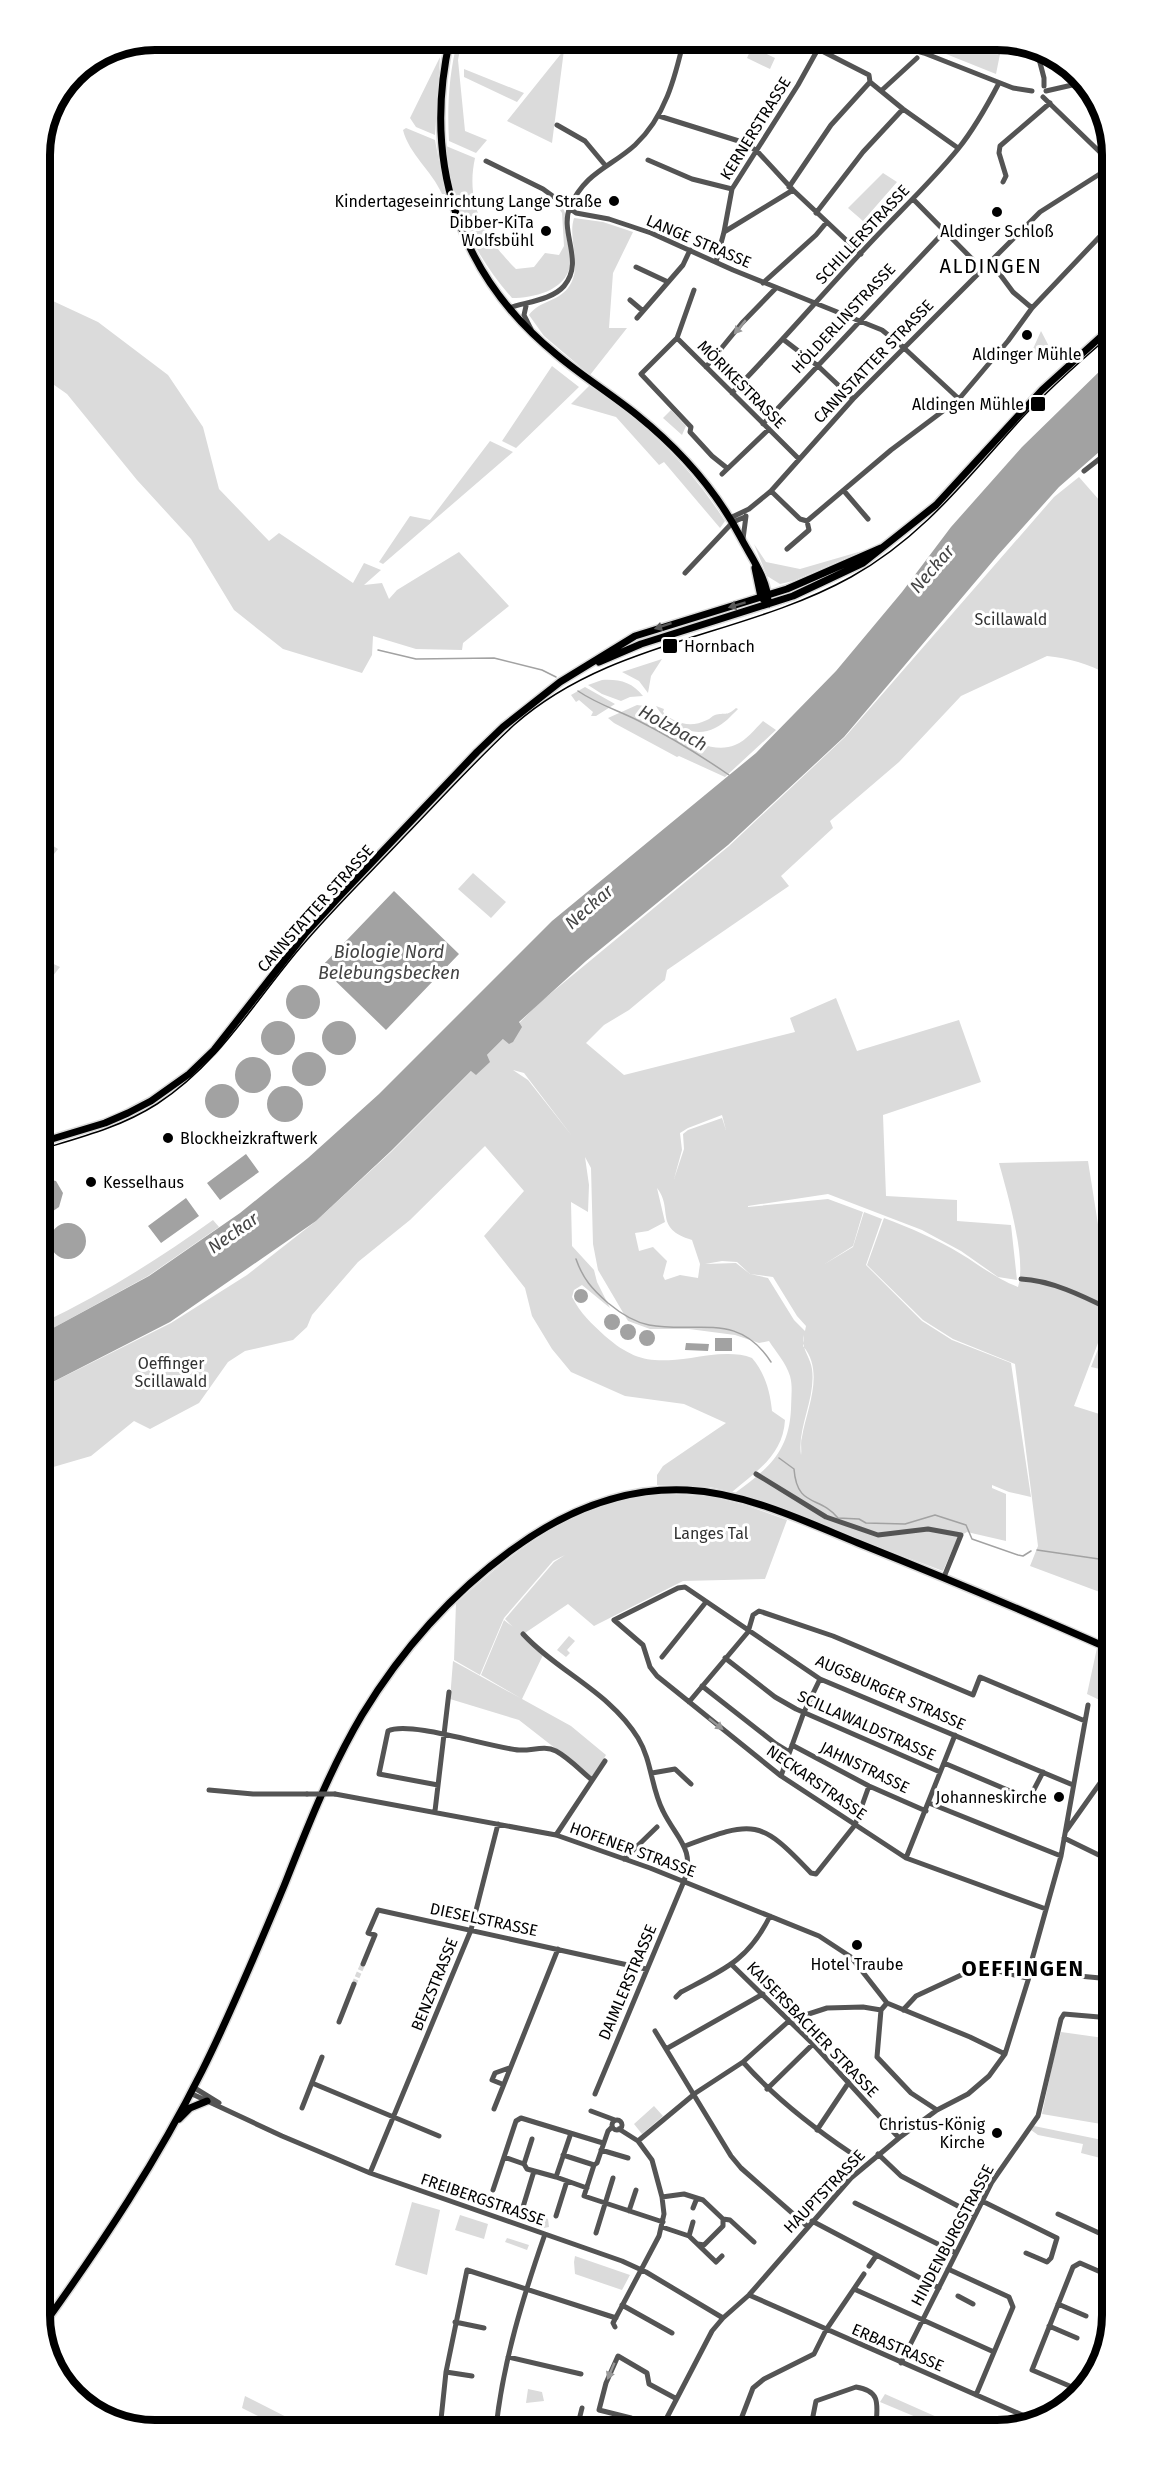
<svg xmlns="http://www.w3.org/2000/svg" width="1151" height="2470" font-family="'Fira Sans',sans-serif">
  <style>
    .green { fill: #dbdbdb; fill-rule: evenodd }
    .water { fill: #a2a2a2 }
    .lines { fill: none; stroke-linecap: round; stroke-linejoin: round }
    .stream { stroke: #a2a2a2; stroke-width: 1.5 }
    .minor-tunnel { stroke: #d9d9d9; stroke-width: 5; stroke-dasharray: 5 2.5; stroke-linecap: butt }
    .major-casing { stroke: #dbdbdb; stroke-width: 10 }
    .minor { stroke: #545454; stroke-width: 5 }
    .major { stroke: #000; stroke-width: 7 }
    .tram { stroke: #000; stroke-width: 1.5 }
    .minor-bridge { stroke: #545454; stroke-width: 5 }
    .oneway { fill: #989898 }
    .oneway2 { fill: #595959 }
    .poi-dot { fill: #000; stroke: #fff; stroke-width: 2 }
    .labels { text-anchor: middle; stroke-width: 6; stroke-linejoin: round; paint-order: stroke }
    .street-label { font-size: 16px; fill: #000; stroke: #fff }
    .poi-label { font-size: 16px; fill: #000; stroke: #fff; text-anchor: end }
    .park-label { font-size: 16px; fill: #323232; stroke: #fff }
    .water-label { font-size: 18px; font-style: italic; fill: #434343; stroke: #fff }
    .quarter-label { font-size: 20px; letter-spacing: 1.5px; fill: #000; stroke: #fff }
    .district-label { font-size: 22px; font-weight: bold; letter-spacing: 1.5px; fill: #000; stroke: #fff }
    .rim { fill: none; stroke: #000; stroke-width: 8 }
  </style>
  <rect width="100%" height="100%" fill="#fff"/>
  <path class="green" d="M458 39H462L458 60 465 131 487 140 476 153 449 141C447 106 449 73 458 39Z
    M926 39H998L1000 54 996 74 926 46Z
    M752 47 775 58 770 69 747 58Z
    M564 50 552 143 507 121Z
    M440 57 435 135 416 127 410 118Z
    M464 69 524 93 517 102 464 77Z
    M406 128 435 140 445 194H442C432 171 409 154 403 130Z
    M446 146 475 158C465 203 485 238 516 269L534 267 545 253 559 255 564 246 562 213 554 201C571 212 563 216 566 233 567 244 572 255 570 266 565 291 533 298 512 298 470 250 454 208 446 146Z
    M883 173 897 182 863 221 848 208Z
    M574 218 603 222 633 232 613 273 609 328H627L590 375 544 336 529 315C539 301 557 302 568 288 584 267 567 240 574 218Z
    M40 295 98 322 168 375 203 427 219 489 269 541 279 533 353 583 364 563 381 570 364 585 382 583 389 599 397 590 459 552 509 606 463 643 462 650 416 649 373 636 372 655 362 673 283 649 234 610 191 539 137 480 67 394 40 375Z
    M1041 331 1054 356 1051 360 1032 351Z
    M552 366 579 387 516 448 502 441Z
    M590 385C648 426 686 461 725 521L720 528 664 462 659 465 616 417 571 404Z
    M671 410 686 426 682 435 663 418Z
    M490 441 513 452 383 564 379 562 410 516 430 520Z
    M1079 477 1107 509V597L1105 611 1107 609V674C1089 664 1068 658 1047 656L961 696 899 762 830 821 833 828 781 876 789 886 667 970 665 980 629 1010 604 1025 586 1043 624 1075 795 1032 790 1018 836 998 857 1051 959 1020 981 1082 883 1115 886 1196 957 1200V1221L1011 1225 1017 1280 998 1277 961 1251 922 1230 828 1194 748 1206V1207L828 1199 863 1212 853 1246 823 1265 853 1247 864 1212 882 1219 866 1265 922 1321 952 1340 1011 1363 1031 1497 1009 1492 992 1485V1488L1006 1494V1541L967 1532 958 1537 943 1571 735 1493C768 1469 789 1452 791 1409 791 1398 793 1387 790 1376 786 1363 776 1352 769 1341L759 1343 735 1335 689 1329H650L628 1321 598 1270 593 1244 591 1168 585 1157 589 1185 588 1212 571 1202 572 1246 594 1270 597 1282 610 1308 582 1285 574 1290 572 1297C581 1314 591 1323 605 1336 635 1362 653 1363 691 1358 710 1355 734 1351 752 1358 765 1373 770 1391 772 1411L785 1420C783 1455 757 1471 732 1492L710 1487 657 1485V1475L663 1466 726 1423 684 1404 625 1396 571 1372 552 1349 532 1316 525 1288 484 1236 524 1191 485 1146 410 1220 358 1262 312 1315 307 1327 293 1340 245 1351 228 1362 199 1403 150 1429 134 1421 91 1456 43 1470V1387L171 1323 247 1275 316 1221 391 1152 539 1003 729 846 845 737 1054 497ZM513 1070 524 1073 572 1136 528 1080ZM722 1115 726 1130 722 1118 688 1130 683 1134 684 1149 674 1179 682 1150 680 1133 688 1128ZM657 1188C674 1210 653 1228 692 1240L700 1264 698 1278 680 1275 665 1280 663 1276 667 1261 653 1247 639 1251 635 1233 648 1231 665 1222ZM722 1261 737 1262 750 1274 773 1277 797 1316 806 1326 805 1331 794 1320 768 1278 750 1274 736 1263 705 1264ZM804 1335 803 1346C825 1372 807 1408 802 1437 800 1443 802 1449 801 1455 797 1428 816 1398 812 1369 810 1356 800 1347 804 1335Z
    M754 544 766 562 800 569 862 551 793 581 780 584 767 576Z
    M662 659 651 676 648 693 639 681 622 672Z
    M602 680C619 679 632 682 643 696L630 697 621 701 602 694 588 685Z
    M585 687 615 704 596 716H591L593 712 579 700 576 702 571 695Z
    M637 705 651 707C667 727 707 757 735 745 747 740 754 730 763 721L776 730 725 777 679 756 677 757 614 723 608 718Z
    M656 706 664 709 663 712C675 724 691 728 707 720 710 719 712 716 715 715 725 712 726 717 736 708L738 709C731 716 724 724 715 728 694 739 667 725 656 706Z
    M47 842 58 849 41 870V848Z
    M473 873 506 902 491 918 458 889Z
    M41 958 60 967 45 986 42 984Z
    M1088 1161 1109 1294V1314L1074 1406 1109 1417 1110 1551 1107 1562 1105 1594 1030 1566 1038 1546 1015 1364 953 1339 923 1320 867 1265 884 1218C910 1228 937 1239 961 1254 981 1266 995 1278 1018 1287 1027 1258 1007 1193 999 1163Z
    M213 1220 219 1227 148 1276 42 1334V1323C103 1294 159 1259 213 1220Z
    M1109 1321V1371L1091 1367Z
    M658 1494 709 1496 745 1505 787 1520 765 1579 683 1581 594 1626 568 1604 522 1635 543 1655 522 1699 481 1675 504 1620 513 1627 505 1619 554 1562 565 1555 553 1561 504 1618 480 1675 454 1660 456 1603C519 1547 571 1505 658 1494Z
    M569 1636 575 1641 567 1650 570 1653 566 1657 557 1650Z
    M1097 1648 1110 1654V1705L1087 1694Z
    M453 1661 571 1726 606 1755 592 1777 519 1720 450 1699Z
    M1061 2032 1111 2039V2112H1110L1107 2125 1042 2114 1054 2057Z
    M654 2106 663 2116 642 2134 634 2124Z
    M1034 2126 1112 2142V2161L1081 2153 1083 2144 1038 2135 1031 2130Z
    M412 2202 440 2210 427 2275 395 2265Z
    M526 2212 548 2219 549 2227 544 2228 522 2221Z
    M460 2215 488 2224 484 2239 455 2230Z
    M507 2238 529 2245 527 2250 505 2242Z
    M575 2256 630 2275 622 2290 575 2274 574 2262Z
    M528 2389 542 2392 544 2401 526 2403Z
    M885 2394 955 2425H935L880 2402Z
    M245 2396 312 2430H286L242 2408Z"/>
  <path class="water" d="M1106 365 1107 445 1059 487 998 555 844 737 728 845 586 961 519 1022 522 1027 513 1042 509 1044 503 1039 487 1055 490 1062 476 1075 471 1071 391 1151 316 1221 170 1322 43 1387 42 1334 149 1276 240 1213 308 1158 379 1094 552 921 756 753 836 671 902 592 951 527 1022 447Z
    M394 891 459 954 386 1030 321 967Z
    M286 1002a17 17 0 1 1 34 0a17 17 0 1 1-34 0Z
    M261 1038a17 17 0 1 1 34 0a17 17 0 1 1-34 0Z
    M322 1038a17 17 0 1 1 34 0a17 17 0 1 1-34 0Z
    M292 1069a17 17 0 1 1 34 0a17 17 0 1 1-34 0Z
    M235 1075a18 18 0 1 1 36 0a18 18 0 1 1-36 0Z
    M205 1101a17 17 0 1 1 34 0a17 17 0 1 1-34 0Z
    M267 1104a18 18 0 1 1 36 0a18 18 0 1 1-36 0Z
    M246 1154 259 1172 220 1200 207 1183Z
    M42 1178 56 1181 63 1193 59 1207 53 1211 42 1213Z
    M186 1198 199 1216 161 1243 148 1226Z
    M50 1241a18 18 0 1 1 36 0a18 18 0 1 1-36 0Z
    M574 1296a7 7 0 1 1 14 0a7 7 0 1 1-14 0Z
    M604 1322a8 8 0 1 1 16 0a8 8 0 1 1-16 0Z
    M620 1332a8 8 0 1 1 16 0a8 8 0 1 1-16 0Z
    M639 1338a8 8 0 1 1 16 0a8 8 0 1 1-16 0Z
    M715 1338H732V1351H715Z
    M686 1343 709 1344 708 1351 685 1350Z"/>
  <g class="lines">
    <path class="stream" d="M378 650 416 659 494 658 542 670 556 677
      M578 691C597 704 617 710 637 720 669 736 700 755 729 775
      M576 1259C583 1279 592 1289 608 1303 620 1313 634 1322 649 1325 698 1334 738 1311 771 1362
      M779 1458 794 1469C797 1508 819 1495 838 1518L859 1519 866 1523 905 1524 935 1515 966 1525 972 1539 1018 1555 1023 1556 1031 1551
      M1037 1550 1106 1560"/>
    <path class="minor-tunnel" d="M354 1984 363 1964"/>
    <g class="major-casing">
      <path id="major" d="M450 39C422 162 458 275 557 355 582 376 611 394 637 415 679 449 716 490 741 538 752 559 769 581 768 604
        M755 568 761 597 764 600
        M599 662 641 644 793 596 863 563 936 505 1042 390 1106 332
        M42 1142 105 1123 128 1113 151 1101 189 1074 214 1050 305 934 341 895 477 752 503 727 560 682 635 636 787 589 881 548
        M179 2119 190 2108 207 2101
        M45 2323C103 2242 157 2161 202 2071 232 2011 258 1948 284 1886 307 1828 330 1769 362 1715 401 1651 452 1593 513 1549 565 1511 623 1487 687 1490 746 1493 804 1521 858 1543 943 1577 1027 1612 1110 1649"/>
    </g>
    <path class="minor" d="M796 39 802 40
      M875 39 924 53 1013 88 1032 91
      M566 45 569 39
      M1029 48 1038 55 1044 78V86
      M881 91 917 58
      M1046 91 1081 83
      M1043 97 1106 158
      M659 116 742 142 757 151 793 190 861 254
      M557 125 585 141 605 165
      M648 160 692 179 732 189
      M486 161 543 189 576 213 609 219 651 233 733 270 882 330 903 347 959 399
      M1003 182 1006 176 999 153 1000 146 1050 103
      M789 187 831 125 870 82
      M913 199 982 269
      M816 213 863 152 903 109
      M724 232 793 190
      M990 261 1013 292 1032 308
      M716 262 724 232 732 189 798 85 818 49 869 75 870 82 903 109 958 148
      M636 267 668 282
      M763 283 816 235 826 223
      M694 290 677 338 799 459
      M630 300 643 311
      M526 306 524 315 531 329
      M509 308C526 302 552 300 564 286 585 261 559 233 570 207 585 172 611 167 635 145 665 117 675 78 684 39
      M637 318 683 265 690 250
      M677 338 641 374 691 427 690 432 712 456 727 468
      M784 340 818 366 853 399
      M706 367 742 323 776 288
      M732 393C780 344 824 292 871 242 900 211 931 182 958 149 974 129 987 106 999 83
      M763 424 944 232
      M1084 471 1107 453
      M722 474 769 429
      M771 491 800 519 807 521 891 450 959 399 1008 341 1032 308 1106 230
      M844 491 868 519
      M730 518 749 509 771 491 853 399 1040 212 1106 170
      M743 539 746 516
      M787 549 809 530 807 521
      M685 573 733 522 745 517
      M1021 1279C1050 1280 1083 1296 1109 1309
      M756 1474 826 1517 878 1535 928 1529 961 1535 944 1577
      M523 1634C558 1672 610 1692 638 1738 652 1761 651 1788 663 1811 676 1838 696 1849 684 1881L595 2094
      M662 1657 706 1602
      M725 1658 775 1697 796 1709 940 1772
      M702 1686 776 1744 789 1752
      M689 1702 748 1632 753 1615 759 1611 833 1636 973 1695 980 1677 1085 1721
      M792 1745 869 1786 926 1811
      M944 1763 1029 1799 1043 1772
      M652 1773 675 1769 691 1784
      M781 1776 804 1712 820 1679
      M438 1785 379 1774 388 1731C409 1720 492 1748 519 1750 532 1751 544 1745 556 1751 569 1758 581 1771 592 1780
      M209 1790 253 1794H307
      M335 1794 556 1835 650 1868 819 1936 851 1957 887 2003 970 2037 1005 2054
      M929 1803 1061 1856
      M435 1811 449 1692
      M1066 1831 1110 1769
      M556 1835 605 1761
      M1064 1838 1111 1861
      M685 1846C754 1820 760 1819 811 1873L816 1874 855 1825 869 1786
      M906 1858 955 1735
      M624 1859 657 1827
      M1046 1909 906 1858 781 1776 657 1676 650 1667 643 1645 614 1620 678 1588 685 1587 820 1679 1073 1785
      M363 1964 375 1935 368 1933 378 1910 646 1969
      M732 1965 813 2044 899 2138
      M1032 1973 1031 1963 1061 1856 1088 1705
      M676 1997 681 1992C723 1970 748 1961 770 1916
      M881 2010 877 2057 911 2093 937 2110
      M903 2010 916 1996 972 1970 990 1969 1027 1978
      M339 2022 354 1984
      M655 2031 731 2156 741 2168 807 2226
      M666 2049 763 1994
      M743 2062C775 2098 811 2126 851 2153
      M312 2083 439 2136
      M502 2084 492 2080 495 2073 509 2068
      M193 2087 219 2103
      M767 2089 813 2044
      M190 2093 282 2136 370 2173 622 2261 646 2272 723 2318
      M694 2094 743 2062 790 2020 827 2008 863 2007 881 2010 887 2003
      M302 2108 322 2057
      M494 2109 558 1949
      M591 2111 615 2120
      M612 2125a5 5 0 1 1 10 0a5 5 0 1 1-10 0Z
      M612 2127 608 2131 597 2163 594 2165 584 2196 663 2222
      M817 2130 849 2082
      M571 2133 556 2177 587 2188
      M638 2141 692 2096
      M601 2150 628 2158
      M878 2154 901 2176 975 2215
      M563 2155 594 2165
      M524 2164 532 2139
      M370 2173 471 1930 498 1824
      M556 2177 527 2169 524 2164 504 2157 516 2121 521 2118 603 2143
      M493 2190 504 2157
      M662 2197 684 2194 703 2200 723 2219 730 2220 754 2242
      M982 2201 1057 2238 1051 2258 1047 2262 1026 2253
      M855 2203 956 2253
      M523 2207 534 2171
      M693 2208 697 2198
      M629 2211 636 2190
      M1058 2214 1112 2239
      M556 2216 567 2181
      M812 2221 939 2288
      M662 2227 689 2236 716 2262 722 2256
      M596 2233 613 2178
      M689 2236 693 2222
      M698 2244 704 2245 723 2226V2219
      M869 2266 876 2256
      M948 2269 1009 2297 1013 2307 976 2395
      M854 2289 994 2352
      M749 2295 1038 2422
      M958 2296 973 2304
      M1058 2304 1086 2316
      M622 2305 672 2333
      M455 2322 484 2328
      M1049 2326 1077 2338
      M615 2327 613 2323 659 2236 664 2214 662 2197 652 2160 638 2141 619 2129
      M508 2357 581 2374
      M901 2363 992 2182 1038 2116 1061 2019 1064 2014 1111 2018
      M446 2372 472 2376
      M1079 2390 1032 2370 1073 2267 1080 2263 1112 2277
      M441 2423 511 2428
      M811 2426 816 2401 856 2387C882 2391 877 2406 876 2426
      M648 2427 631 2418 599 2410 606 2383 618 2356 647 2373 649 2384 675 2398
      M662 2427 712 2331 723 2318 749 2295 851 2178 899 2138 937 2110 968 2094 989 2076 1005 2054 1030 1974 1036 1972 1111 1979
      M738 2427 753 2388 764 2379 814 2354 826 2330 864 2274
      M496 2428C503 2362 523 2297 545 2234
      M577 2428 582 2408
      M440 2429 446 2372 467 2270 616 2318"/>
    <use href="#major" class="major"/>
    <path class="tram" d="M42 1149C82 1137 121 1127 157 1104 218 1065 254 1002 300 948 332 910 369 874 403 838 440 800 475 761 514 725 610 640 743 637 851 577 922 538 968 477 1021 419 1048 390 1077 364 1106 339"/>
    <path class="minor-bridge" d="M307 1794H335"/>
  </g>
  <defs><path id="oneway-solid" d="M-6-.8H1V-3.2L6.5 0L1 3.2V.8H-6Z" transform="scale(1.5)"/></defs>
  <g class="oneway">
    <use href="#oneway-solid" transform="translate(740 327) rotate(130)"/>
    <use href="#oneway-solid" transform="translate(716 1724) rotate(38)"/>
    <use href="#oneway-solid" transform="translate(611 2371) rotate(113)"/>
  </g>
  <g class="oneway2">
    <use href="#oneway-solid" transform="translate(737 605) rotate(163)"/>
    <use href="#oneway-solid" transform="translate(663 626) rotate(162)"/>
  </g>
  <g class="poi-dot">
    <circle cx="614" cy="201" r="6"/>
    <circle cx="997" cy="212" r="6"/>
    <circle cx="546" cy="231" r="6"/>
    <circle cx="1027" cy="335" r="6"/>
    <rect x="1030" y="396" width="16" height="16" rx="3"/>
    <rect x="662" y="638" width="16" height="16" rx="3"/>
    <circle cx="168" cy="1138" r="6"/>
    <circle cx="91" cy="1182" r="6"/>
    <circle cx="1059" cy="1797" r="6"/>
    <circle cx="857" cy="1945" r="6"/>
    <circle cx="997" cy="2133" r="6"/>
  </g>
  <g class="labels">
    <g class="street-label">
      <text transform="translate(755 128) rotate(-58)" y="6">KERNERSTRASSE</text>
      <text transform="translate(862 234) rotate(-47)" y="6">SCHILLERSTRASSE</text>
      <text transform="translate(699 241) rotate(23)" y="6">LANGE STRASSE</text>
      <text transform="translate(843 318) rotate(-47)" y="6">HÖLDERLINSTRASSE</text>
      <text transform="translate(873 361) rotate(-46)" y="6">CANNSTATTER STRASSE</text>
      <text transform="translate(742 384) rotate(45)" y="6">MÖRIKESTRASSE</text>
      <text transform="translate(315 908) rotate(-48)" y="6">CANNSTATTER STRASSE</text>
      <text transform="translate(891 1692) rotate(24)" y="6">AUGSBURGER STRASSE</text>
      <text transform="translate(867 1725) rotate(24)" y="6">SCILLAWALDSTRASSE</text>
      <text transform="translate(865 1767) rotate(26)" y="6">JAHNSTRASSE</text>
      <text transform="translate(817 1782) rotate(35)" y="6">NECKARSTRASSE</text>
      <text transform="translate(633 1849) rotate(20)" y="6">HOFENER STRASSE</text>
      <text transform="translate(484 1919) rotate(12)" y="6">DIESELSTRASSE</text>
      <text transform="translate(627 1982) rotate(-67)" y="6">DAIMLERSTRASSE</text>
      <text transform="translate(434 1984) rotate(-68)" y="6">BENZSTRASSE</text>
      <text transform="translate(813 2029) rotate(46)" y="6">KAISERSBACHER STRASSE</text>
      <text transform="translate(824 2191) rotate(-46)" y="6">HAUPTSTRASSE</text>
      <text transform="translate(483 2199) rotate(19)" y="6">FREIBERGSTRASSE</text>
      <text transform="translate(952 2235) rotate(-62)" y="6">HINDENBURGSTRASSE</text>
      <text transform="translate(898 2347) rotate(23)" y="6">ERBASTRASSE</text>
    </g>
    <g class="poi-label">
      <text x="602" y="207">Kindertageseinrichtung Lange Straße</text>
      <text x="534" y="228">Dibber-KiTa<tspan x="534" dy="18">Wolfsbühl</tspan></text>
      <text x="997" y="237" text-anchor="middle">Aldinger Schloß</text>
      <text x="1027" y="360" text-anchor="middle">Aldinger Mühle</text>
      <text x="1024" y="410">Aldingen Mühle</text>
      <text x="684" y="652" text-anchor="start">Hornbach</text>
      <text x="180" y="1144" text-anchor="start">Blockheizkraftwerk</text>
      <text x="103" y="1188" text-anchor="start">Kesselhaus</text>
      <text x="1047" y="1803">Johanneskirche</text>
      <text x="857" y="1970" text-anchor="middle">Hotel Traube</text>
      <text x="985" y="2130">Christus-König<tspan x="985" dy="18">Kirche</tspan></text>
    </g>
    <g class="park-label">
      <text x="1011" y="625">Scillawald</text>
      <text x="171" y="1369">Oeffinger<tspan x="171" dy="18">Scillawald</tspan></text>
      <text x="711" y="1539">Langes Tal</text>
    </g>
    <g class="water-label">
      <text transform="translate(932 569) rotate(-49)" y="6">Neckar</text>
      <text transform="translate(673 728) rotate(29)" y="6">Holzbach</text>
      <text transform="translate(589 907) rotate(-41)" y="6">Neckar</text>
      <text x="389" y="958">Biologie Nord<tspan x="389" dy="21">Belebungsbecken</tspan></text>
      <text transform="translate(233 1233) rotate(-35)" y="6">Neckar</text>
    </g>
    <g class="quarter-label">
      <text x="991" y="273">ALDINGEN</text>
    </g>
    <g class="district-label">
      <text x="1023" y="1976">OEFFINGEN</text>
    </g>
  </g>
  <path d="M0 0H1151V2470H0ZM155 50H997A105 105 0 0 1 1102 155V2315A105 105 0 0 1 997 2420H155A105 105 0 0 1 50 2315V155A105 105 0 0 1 155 50Z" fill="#fff" fill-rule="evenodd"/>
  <path class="rim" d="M155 50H997A105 105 0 0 1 1102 155V2315A105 105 0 0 1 997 2420H155A105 105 0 0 1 50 2315V155A105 105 0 0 1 155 50Z"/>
</svg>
